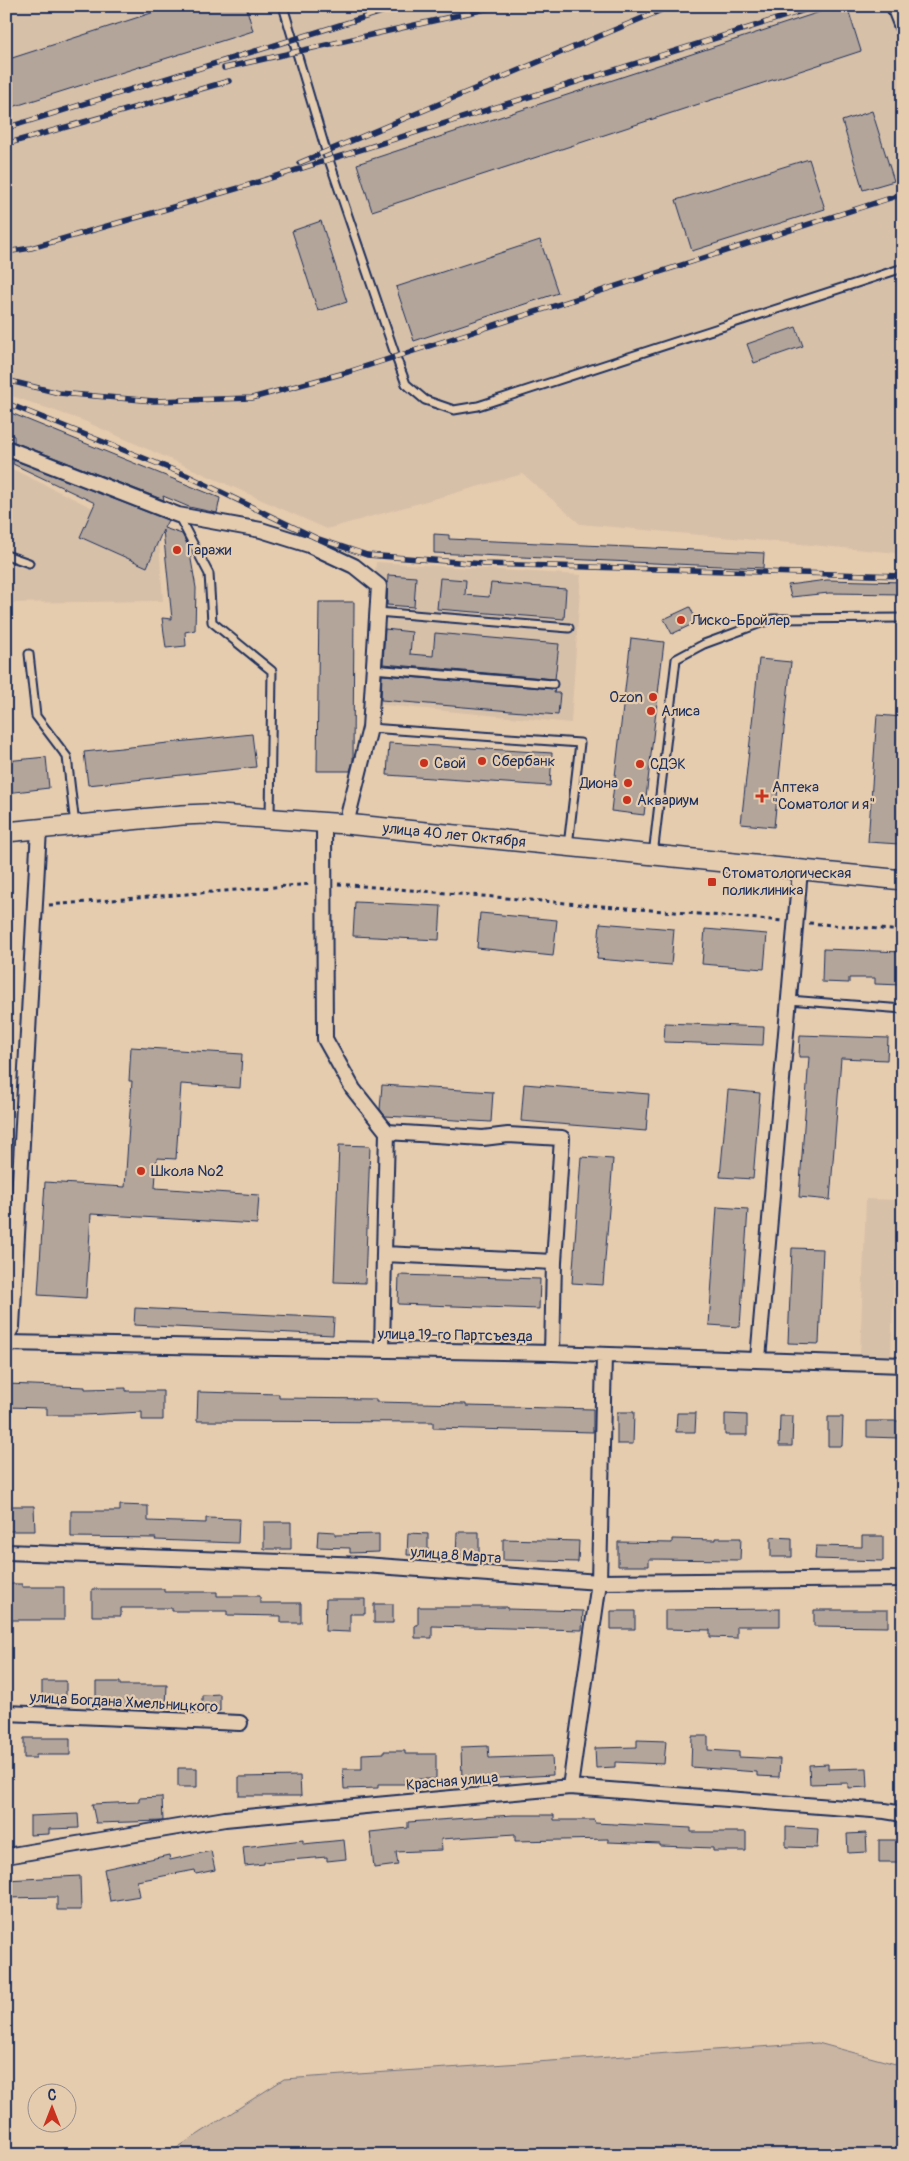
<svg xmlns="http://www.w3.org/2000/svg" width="909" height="2161" font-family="Pangolin,sans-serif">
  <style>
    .built { fill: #d7c0a8 }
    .green { fill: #c9b5a2; stroke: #727280 }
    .building { fill: #b3a59a; stroke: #1b2f5e }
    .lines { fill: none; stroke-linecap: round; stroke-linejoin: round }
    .lane-casing { stroke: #1b2f5e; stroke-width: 11 }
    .street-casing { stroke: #1b2f5e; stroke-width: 18 }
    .secondary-casing { stroke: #1b2f5e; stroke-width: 22 }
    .path { stroke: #1b2f5e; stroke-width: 3; stroke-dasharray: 4 4; stroke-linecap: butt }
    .lane { stroke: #e6ccae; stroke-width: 7 }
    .street { stroke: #e6ccae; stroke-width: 14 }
    .secondary { stroke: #e6ccae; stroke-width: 19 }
    .rail-casing { stroke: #1b2f5e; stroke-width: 5.5 }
    .rail { stroke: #e6ccae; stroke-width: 4; stroke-dasharray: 11; stroke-linecap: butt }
    .poi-dot { fill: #c8321e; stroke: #e6ccae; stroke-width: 2 }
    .labels { text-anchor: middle; stroke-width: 4.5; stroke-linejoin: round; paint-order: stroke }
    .poi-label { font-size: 15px; fill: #1b2f5e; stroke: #e6ccae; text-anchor: start }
    .street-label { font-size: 15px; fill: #1b2f5e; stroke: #e6ccae }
  </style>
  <rect width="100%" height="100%" fill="#e6ccae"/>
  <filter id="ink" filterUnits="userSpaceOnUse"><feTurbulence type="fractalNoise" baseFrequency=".02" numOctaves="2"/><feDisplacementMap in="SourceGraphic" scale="10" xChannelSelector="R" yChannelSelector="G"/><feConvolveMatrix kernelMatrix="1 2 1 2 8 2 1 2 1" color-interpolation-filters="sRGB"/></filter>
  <g filter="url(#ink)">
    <path class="built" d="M6 6H903V551L897 553 580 524 523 474 327 529 84 421 6 394Z
      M6 466 159 540 163 601 6 603Z
      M376 562 581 575 571 723 363 703Z
      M866 1199 897 1200 891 1356 860 1355Z"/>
    <path class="green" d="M818 2043 903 2066V2155H166L284 2079Z"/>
    <path class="building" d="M173 6H246L253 31 6 109V60Z
      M838 6H847L861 51 372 211 357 164Z
      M872 111 894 181 863 190 842 121Z
      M809 159 825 209 692 251 676 200Z
      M321 221 347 302 318 311 292 231Z
      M540 240 558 293 414 341 396 287Z
      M796 327 803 346 754 363 747 344Z
      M6 411 220 498 217 513 189 507 163 496 164 500 14 442V436L6 432Z
      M14 460 168 520 164 528 182 534 189 548 196 588 195 630 185 632 186 646 166 648 162 618 172 619 163 530 147 567 80 537 95 503 13 464Z
      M434 534 449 535V539L764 553 763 568 434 553Z
      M388 575 416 577 414 607 387 605Z
      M440 578 466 580 465 595 489 597 491 583 566 589 564 619 437 609Z
      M827 580 903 582V594L829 593 791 597 788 585Z
      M319 602H354L353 761 350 771H317Z
      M690 607 697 622 672 634 664 619Z
      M385 629 412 632 410 654 433 656 435 633 559 644 555 679 383 664Z
      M631 638 664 642 644 815 611 811Z
      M759 659 791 662 774 827 741 824Z
      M382 675 555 689 554 693H560L558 715 381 700Z
      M877 715 903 717V794L899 844 868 842Z
      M252 734 256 767 88 785 84 752Z
      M389 743 552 753 550 786 387 775Z
      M46 757 49 788 6 793V761Z
      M355 902 441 906 439 940 353 936Z
      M480 913 557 920 553 956 477 948Z
      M600 923 674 929 671 965 597 959Z
      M705 929 767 934 764 969 702 964Z
      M823 949 903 952 902 985 875 984V978H849V983L822 982Z
      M665 1023 764 1027 763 1045 664 1042Z
      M800 1035 888 1038 887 1060 841 1058 830 1200 799 1197 809 1057H799Z
      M131 1047 242 1054 240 1088 181 1084 176 1159 157 1158 155 1188 259 1195 257 1224 91 1214 86 1298 38 1295 45 1182 125 1187 132 1081H129Z
      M524 1084 649 1094 646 1131 521 1121Z
      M382 1085 493 1092 491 1122 385 1116 380 1109Z
      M728 1090 760 1093 753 1179 720 1177Z
      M339 1145 370 1146 365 1283 334 1282Z
      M581 1157 613 1159 603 1285 572 1283Z
      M717 1207 748 1209 740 1327 709 1325Z
      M792 1248 823 1249 819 1344 788 1343Z
      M399 1275 540 1279 539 1309 398 1304Z
      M135 1308 334 1318 333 1335 134 1325Z
      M6 1384 85 1387V1389L126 1388V1391H163V1420H142V1412L85 1415H47V1408L6 1407Z
      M198 1392 279 1394V1398L376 1399V1402L466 1404V1406L593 1409V1432L433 1428V1422L197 1421Z
      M617 1412H634L633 1444H617Z
      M677 1413H696L695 1432H676Z
      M725 1414 747 1415V1435H725Z
      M780 1416H793L792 1446H779Z
      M828 1417H843L842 1446H828Z
      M867 1421H899V1438L867 1437Z
      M120 1505 148 1506V1521L206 1523V1518L239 1519 238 1543 155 1540 156 1538 71 1537V1511H120Z
      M6 1506H34L35 1531H6Z
      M264 1522H291V1549H264Z
      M318 1531 335 1532V1535L379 1534V1552L350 1553V1548L317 1547Z
      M457 1532H479V1557H456Z
      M408 1533 428 1534V1555H407Z
      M862 1536H883V1561L815 1559 816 1546 862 1547Z
      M771 1537 792 1538V1557H771Z
      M715 1538H741L740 1560 649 1559V1566H618V1542L672 1543V1539L715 1540Z
      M503 1539 579 1541 578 1562 503 1560Z
      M6 1584H22V1587H64V1620H6Z
      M92 1589H164V1592H217V1596H260V1603H301V1623H281V1616L227 1615V1611H172V1608H121V1616H92Z
      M326 1599H365V1614H350V1632L325 1631Z
      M374 1604H393V1623H374Z
      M418 1607H507V1609L583 1611 582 1630 432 1626V1638H415V1625H418Z
      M780 1609V1626H737V1638L710 1637V1630L665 1629V1610Z
      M814 1610H888V1627L814 1626Z
      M611 1611H635V1629H611Z
      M42 1681H66V1704L42 1705Z
      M96 1682H120V1685H167L166 1708H143V1706H96Z
      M220 1694V1711H202V1695Z
      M692 1736H708V1750L739 1752V1757L780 1759 779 1777 757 1776V1772L691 1767Z
      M24 1738H70V1755H36V1758H24Z
      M637 1740 666 1741 664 1764 615 1762V1767L596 1768 595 1748 637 1747Z
      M488 1746 489 1758 552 1756 553 1775 462 1780 461 1747Z
      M384 1751H405V1754H436V1779H405V1784H378V1788L344 1789 343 1769H362V1754L384 1753Z
      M828 1764V1769L867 1768 868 1787 848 1788V1783L810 1784 809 1765Z
      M178 1768H197V1787H178Z
      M300 1776 301 1796H239V1777Z
      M162 1797 163 1821 96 1823 92 1804 139 1802V1798Z
      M78 1814 79 1828 49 1829V1834L30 1835V1816Z
      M513 1815H554V1820H594L595 1823 691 1828V1832H746V1851H713V1848L660 1846V1844L608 1842V1839L515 1841V1834L441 1839 442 1850 396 1852 398 1865 374 1868 370 1832 408 1828V1822Z
      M786 1827 818 1829 817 1848 786 1847Z
      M866 1833 867 1852 848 1853 847 1834Z
      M303 1840V1844L344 1840 346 1859 327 1861V1857L264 1862V1864L245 1866 243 1847Z
      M879 1840H903V1862H879Z
      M211 1851 215 1870 196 1874 195 1870 137 1881 140 1896 110 1901 104 1869 169 1855 170 1860Z
      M80 1876 81 1910H57V1897L6 1898V1880Z"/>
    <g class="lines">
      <g class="lane-casing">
        <path id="lane" d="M283 6 326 151 396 357 406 384 425 400 454 410 478 406 903 268
          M890 6 903 39
          M178 515 209 574 212 622 272 671 270 818
          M6 555 29 563
          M377 612 569 628
          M29 654 36 716 67 757 75 825
          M373 669 553 684
          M370 728 580 743 568 846
          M653 855 676 659 704 644 772 619 903 618
          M789 1000 903 1009"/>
      </g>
      <g class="street-casing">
        <path id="street" d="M6 448 178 515 261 530 309 545 354 566 379 586 370 728 346 824
          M324 823 325 1039 353 1089 387 1132 384 1254 554 1262 562 1138 508 1135 483 1138 387 1132
          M6 1338 12 1327 39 829
          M6 1343 552 1353 903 1365
          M382 1350 384 1254
          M552 1353 554 1262
          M758 1359 800 870
          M6 1552 364 1565 599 1582 903 1579
          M6 1713 240 1723
          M570 1787 599 1582 604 1355
          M6 1856 225 1819 570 1787 885 1811 903 1814"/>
      </g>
      <g class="secondary-casing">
        <g id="secondary">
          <path id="s1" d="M6 832 182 815 206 814 346 824 903 880"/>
        </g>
      </g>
      <path class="path" d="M338 884 783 921
        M49 905 312 884
        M809 923 903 931"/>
      <use href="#lane" class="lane"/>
      <use href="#street" class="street"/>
      <use href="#secondary" class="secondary"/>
      <g class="rail-casing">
        <path id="rail" d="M224 68 499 6
          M6 128 401 6
          M6 144 229 81
          M299 163 671 6
          M6 252 31 248 239 188 818 6
          M6 380 59 393 154 401 252 398 348 372 903 194
          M6 403 186 475 316 538 367 555 484 564 903 576"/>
      </g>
      <use href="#rail" class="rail"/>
    </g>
  </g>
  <g class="poi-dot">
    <circle cx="177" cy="550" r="5"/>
    <circle cx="681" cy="620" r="5"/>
    <circle cx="653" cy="697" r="5"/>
    <circle cx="651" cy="711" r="5"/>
    <circle cx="482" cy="761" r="5"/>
    <circle cx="424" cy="763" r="5"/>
    <circle cx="640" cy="764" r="5"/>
    <circle cx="628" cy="783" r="5"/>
    <path d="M759.5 788.5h5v5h5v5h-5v5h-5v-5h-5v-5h5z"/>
    <circle cx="627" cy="800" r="5"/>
    <rect x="707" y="877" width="10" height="10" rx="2.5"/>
    <circle cx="141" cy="1171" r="5"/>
  </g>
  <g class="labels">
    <g class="poi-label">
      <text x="187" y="555">Гаражи</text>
      <text x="691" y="625">Лиско-Бройлер</text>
      <text x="643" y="702" text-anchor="end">Ozon</text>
      <text x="661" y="716">Алиса</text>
      <text x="492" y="766">Сбербанк</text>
      <text x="434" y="768">Свой</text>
      <text x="650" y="769">СДЭК</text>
      <text x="618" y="788" text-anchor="end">Диона</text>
      <text x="772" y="792">Аптека<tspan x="772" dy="17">"Соматолог и я"</tspan></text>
      <text x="637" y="805">Аквариум</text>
      <text x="722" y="878">Стоматологическая<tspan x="722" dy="17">поликлиника</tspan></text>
      <text x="151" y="1176">Школа №2</text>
    </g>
    <g class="street-label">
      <text dy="5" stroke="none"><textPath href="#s1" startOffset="450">улица 40 лет Октября</textPath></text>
      <text transform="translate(455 1335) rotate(1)" y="5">улица 19-го Партсъезда</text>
      <text transform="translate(456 1555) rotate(4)" y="5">улица 8 Марта</text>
      <text transform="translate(124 1702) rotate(3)" y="5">улица Богдана Хмельницкого</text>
      <text transform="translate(452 1781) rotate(-5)" y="5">Красная улица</text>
    </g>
  </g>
  <rect width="909" height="2161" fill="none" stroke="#e6ccae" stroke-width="25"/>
  <rect x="12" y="12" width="884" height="2136" fill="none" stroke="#1b2f5e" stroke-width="2" filter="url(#ink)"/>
  <g transform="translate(52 2108)"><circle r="24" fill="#e6ccae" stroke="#958d8e"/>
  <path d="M0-4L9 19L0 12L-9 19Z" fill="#c8321e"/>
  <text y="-8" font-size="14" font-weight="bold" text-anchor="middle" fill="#1b2f5e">С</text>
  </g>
</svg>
